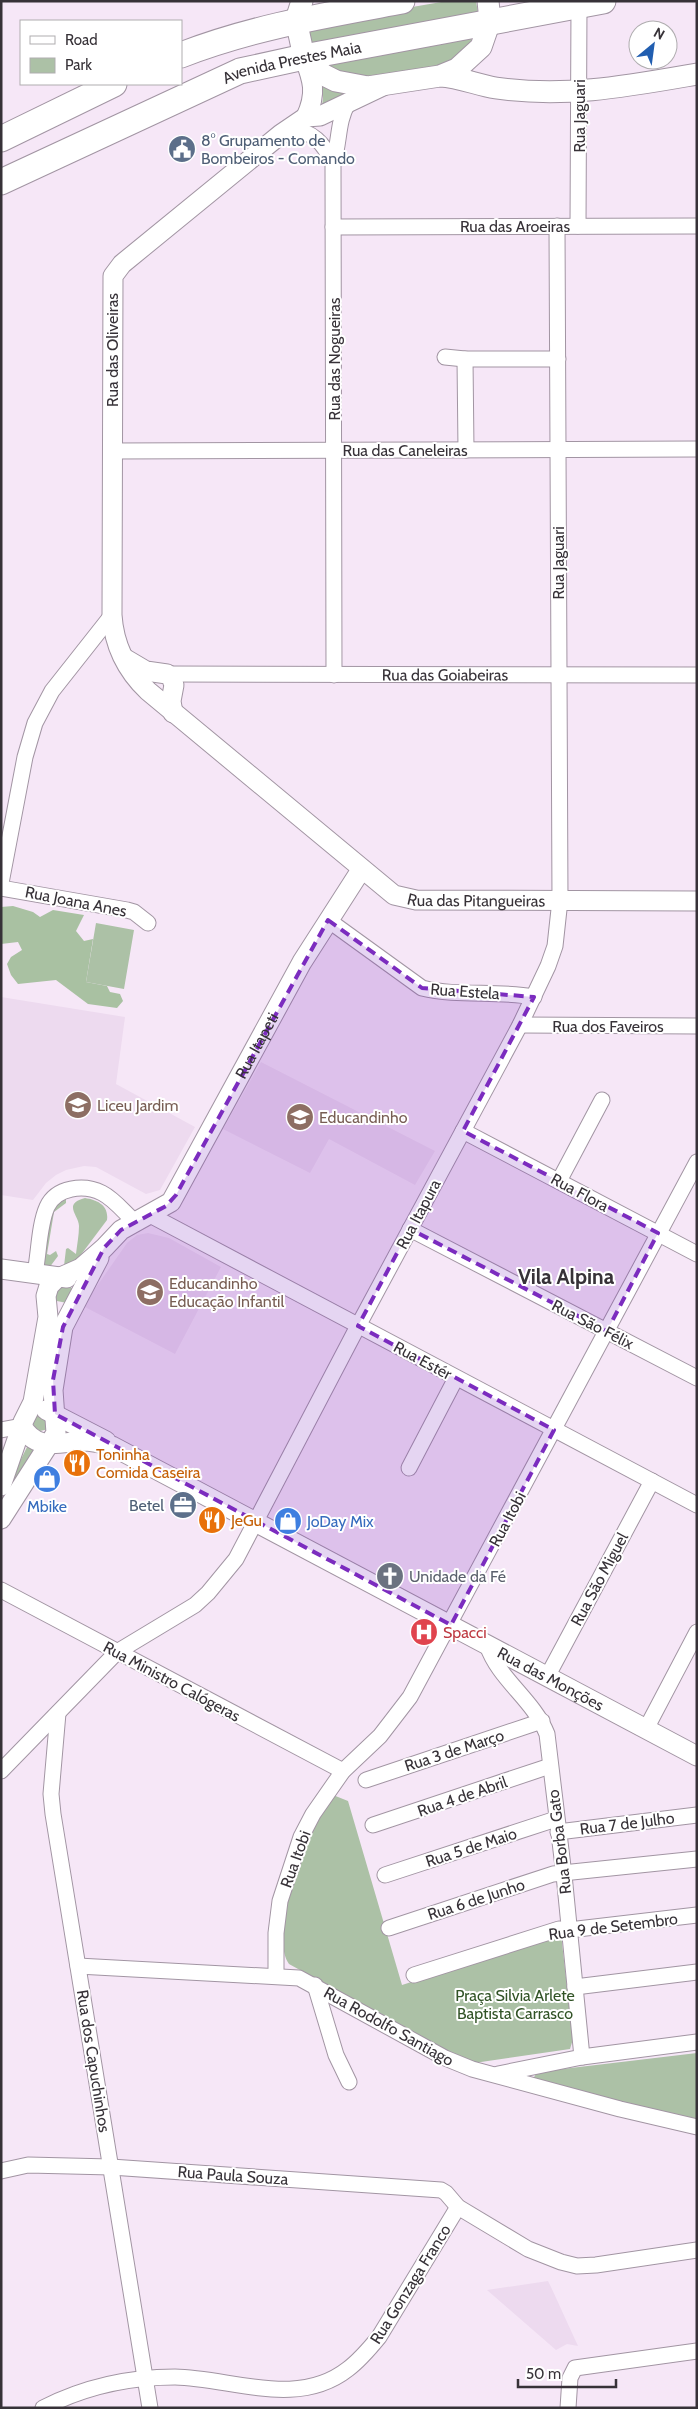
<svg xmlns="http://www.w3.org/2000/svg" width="698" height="2409" font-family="Cabin,sans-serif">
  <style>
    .built { fill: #eddaef }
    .green { fill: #acc1a6 }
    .forest { fill: #a9c1a2 }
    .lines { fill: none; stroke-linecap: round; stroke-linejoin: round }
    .minor-casing { stroke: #a295a3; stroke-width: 17 }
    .tertiary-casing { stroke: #a295a3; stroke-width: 21 }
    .secondary-casing { stroke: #a295a3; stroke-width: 23 }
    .trunk-casing { stroke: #a295a3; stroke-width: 27 }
    .minor { stroke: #fff; stroke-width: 15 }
    .tertiary { stroke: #fff; stroke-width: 19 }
    .secondary { stroke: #fff; stroke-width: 21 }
    .trunk { stroke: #fff; stroke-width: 25 }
    .marked { fill: #7b2cbf; fill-opacity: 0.2; stroke: #7b2cbf; stroke-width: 4; stroke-dasharray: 10 6; stroke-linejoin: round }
    .labels { text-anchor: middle; stroke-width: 4; stroke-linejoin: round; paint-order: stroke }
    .street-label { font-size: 16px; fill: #373238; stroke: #fff }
    .service-label { font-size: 16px; fill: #4e5e75; stroke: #fff; text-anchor: start }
    .education-label { font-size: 16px; fill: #785e54; stroke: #fff; text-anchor: start }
    .food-label { font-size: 16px; fill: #c56008; stroke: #fff; text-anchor: start }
    .shop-label { font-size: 16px; fill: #366cbe; stroke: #fff }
    .worship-label { font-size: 16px; fill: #5b616d; stroke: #fff; text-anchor: start }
    .health-label { font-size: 16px; fill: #be3a42; stroke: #fff; text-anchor: start }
    .park-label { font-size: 16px; fill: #315326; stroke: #fff }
    .district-label { font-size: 21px; font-weight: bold; fill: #373238; stroke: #fff }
  </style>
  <rect width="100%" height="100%" fill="#f6e7f7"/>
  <path class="built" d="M1 997 125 1017 116 1084 195 1127 160 1190 146 1194 96 1167 84 1166 66 1170 56 1175 46 1183 33 1200 1 1195Z
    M261 1062 435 1151 415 1185 329 1139 310 1173 223 1129Z
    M148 1233 169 1238 221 1267 175 1354 83 1306 127 1243 137 1235Z
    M548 2281 551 2287 578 2346 567 2344 556 2350 487 2290Z"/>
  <path class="green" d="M447 1H476L478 13 312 44 308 25Z
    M475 32C471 42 466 51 457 57 436 72 364 84 340 74 333 72 326 66 320 62Z
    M322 85 351 92 321 113 323 98Z
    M96 923 134 930 124 989 86 982Z
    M66 1198V1203L54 1212 47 1254 50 1255 56 1251 58 1256 49 1268H42L51 1206Z
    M85 1198C97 1200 109 1205 107 1220L71 1268 64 1266 66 1249 68 1248 76 1254C77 1245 79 1235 79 1226 79 1215 62 1204 85 1198Z
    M70 1286 73 1290 67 1303 57 1301 54 1297 56 1287Z
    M44 1413 49 1429 40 1431 34 1427 33 1422 37 1414Z
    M28 1445 36 1449 1 1509V1500Z
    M333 1795 348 1801 402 1985 561 1934 573 2039 570 2049 481 2062H474L447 2051 289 1964C271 1940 297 1860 309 1835 316 1821 325 1808 333 1795Z
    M697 2053V2122L533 2079 537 2072Z"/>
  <path class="forest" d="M13 906 33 912 40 917 53 910 84 915 76 931 84 941 93 939 86 982 107 986 110 992 120 994 123 1001 117 1008 88 1004 56 980 18 984 11 975 7 964 11 957 22 950 18 942 1 944V907Z"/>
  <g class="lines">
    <g class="minor-casing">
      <g id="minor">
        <path d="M290 128C313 132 323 142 333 163"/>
        <path d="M578 226 579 5"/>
        <path d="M333 227 697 226"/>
        <path d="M445 357 465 359H558"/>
        <path d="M465 359 466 450"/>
        <path d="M113 451 697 449"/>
        <path id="s1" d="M167 674 697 675"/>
        <path d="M334 675 333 163C340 142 337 122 348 103"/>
        <path d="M1 883 25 757 35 723 52 691 112 615"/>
        <path d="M1 888 127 910 134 912 148 923"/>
        <path d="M328 920 422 988C458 997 497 990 534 997"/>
        <path d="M520 1025 697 1026"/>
        <path d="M463 1131 697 1254"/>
        <path d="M559 1181 602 1100"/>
        <path d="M150 1215 697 1505"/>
        <path d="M410 1229 697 1378"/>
        <path d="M35 1273C39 1253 39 1225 47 1207 56 1187 84 1184 102 1193 114 1199 124 1212 134 1221"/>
        <path d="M1 1430 22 1426"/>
        <path d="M409 1468 456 1378"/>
        <path d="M1 1590 343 1771"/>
        <path d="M487 1645C499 1680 533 1699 547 1734L564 1875 582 2057"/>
        <path d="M547 1677 652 1481"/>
        <path d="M58 1713 51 1794 53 1814 150 2408"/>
        <path d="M646 1729 697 1632"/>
        <path d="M1 1771 117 1652 195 1605 208 1593 236 1559 358 1326 520 1025 548 966 555 946 560 900 557 226"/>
        <path d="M366 1780 542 1721"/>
        <path d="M373 1825 550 1766"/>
        <path d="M558 1832 697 1815"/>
        <path d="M385 1875 556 1819"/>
        <path d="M389 1928 553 1874 697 1859"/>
        <path d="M78 1966 299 1978 445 2058 472 2069 620 2109 697 2127"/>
        <path d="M414 1975 559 1929 569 1930 697 1915"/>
        <path d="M276 1976V1933L280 1901 301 1837 313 1814 343 1771 380 1736 410 1697 697 1162"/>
        <path d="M315 1985 336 2055 349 2082"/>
        <path d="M575 1987 697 1972"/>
        <path d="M498 2074 582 2057 697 2042"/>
        <path d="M1 2171 28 2165 111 2167 441 2190 446 2193 458 2207 528 2249 561 2262 577 2266 596 2265 697 2250"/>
        <path d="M43 2408C84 2387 129 2377 175 2377 232 2378 297 2409 348 2369 360 2360 370 2348 379 2337L458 2207"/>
        <path d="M568 2408 570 2378 575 2368 697 2351"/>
      </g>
    </g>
    <g class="tertiary-casing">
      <g id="tertiary">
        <path d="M304 57C313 81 317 93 306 117"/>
        <path id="s2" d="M383 86 320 116 306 117 281 134 122 264 113 276 112 615C114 646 126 670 148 691L394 895 416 900 697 901"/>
        <path d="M124 658 146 671 167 674 171 677 174 685 171 701 173 713"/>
        <path d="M1 1269 67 1278"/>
        <path d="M46 1410 106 1441"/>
        <path id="s3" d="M22 1426C36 1451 57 1443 81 1441 92 1441 102 1443 112 1446L697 1756"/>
        <path id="s4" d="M1 1486 23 1422 33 1402 48 1317 46 1296 49 1286 56 1279 81 1268 104 1248 121 1230 171 1202 302 962 361 870"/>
        <path d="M1 1519 56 1433 53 1390 63 1327 99 1258"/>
      </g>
    </g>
    <g class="secondary-casing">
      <path id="secondary" d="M302 1 296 20 304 57 324 75 336 81 368 87 440 76 457 69 481 47 490 21 488 1
        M440 76C460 77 477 85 496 88 566 98 628 86 697 74"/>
    </g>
    <g class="trunk-casing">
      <g id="trunk">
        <path d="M181 55C253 27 327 15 402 1"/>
        <path d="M1 139 114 84"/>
        <path id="s5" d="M1 182 240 71 304 57 603 1"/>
      </g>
    </g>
    <use href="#minor" class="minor"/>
    <use href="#tertiary" class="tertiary"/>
    <use href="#secondary" class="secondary"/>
    <use href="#trunk" class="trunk"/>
  </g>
  <path class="marked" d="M328 920 422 988 534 997 463 1131 658 1233 607 1331 410 1229 358 1326 554 1430 451 1625 55 1414 53 1380 63 1327 104 1248 121 1230 166 1206 176 1195Z"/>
  <defs>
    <g id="civic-disc" transform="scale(1.4375)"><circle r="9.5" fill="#5c6f8a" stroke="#fff"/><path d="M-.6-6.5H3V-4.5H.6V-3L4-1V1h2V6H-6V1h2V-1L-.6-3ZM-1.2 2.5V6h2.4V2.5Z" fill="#fff"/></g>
    <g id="school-disc" transform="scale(1.4375)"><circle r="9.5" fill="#8d6e63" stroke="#fff"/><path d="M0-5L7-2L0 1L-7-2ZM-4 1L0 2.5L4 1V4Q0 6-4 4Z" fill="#fff"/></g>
    <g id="restaurant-disc" transform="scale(1.4375)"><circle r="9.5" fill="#e8710a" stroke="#fff"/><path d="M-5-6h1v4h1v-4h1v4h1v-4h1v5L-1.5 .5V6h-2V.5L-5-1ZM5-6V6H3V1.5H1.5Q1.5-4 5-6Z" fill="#fff"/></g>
    <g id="shop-disc" transform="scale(1.4375)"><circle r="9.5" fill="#3f7fe0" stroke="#fff"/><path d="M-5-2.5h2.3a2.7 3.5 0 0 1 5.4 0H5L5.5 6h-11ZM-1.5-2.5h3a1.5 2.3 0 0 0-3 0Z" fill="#fff"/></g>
    <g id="office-disc" transform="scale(1.4375)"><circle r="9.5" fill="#5c6f8a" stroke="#fff"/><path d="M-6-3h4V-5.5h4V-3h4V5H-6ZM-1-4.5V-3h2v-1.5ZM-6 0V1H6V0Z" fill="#fff"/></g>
    <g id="church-disc" transform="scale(1.4375)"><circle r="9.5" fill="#6b7280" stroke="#fff"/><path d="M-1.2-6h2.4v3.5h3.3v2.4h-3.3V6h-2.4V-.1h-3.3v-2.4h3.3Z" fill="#fff"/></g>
    <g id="hospital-disc" transform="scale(1.4375)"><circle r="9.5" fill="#e0444e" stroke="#fff"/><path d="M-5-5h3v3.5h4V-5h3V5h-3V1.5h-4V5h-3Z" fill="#fff"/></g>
  </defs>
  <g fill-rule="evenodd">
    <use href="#civic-disc" x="182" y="149"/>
    <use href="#school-disc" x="78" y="1105"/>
    <use href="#school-disc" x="300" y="1117"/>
    <use href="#school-disc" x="150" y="1292"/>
    <use href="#restaurant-disc" x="77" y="1463"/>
    <use href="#shop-disc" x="47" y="1479"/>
    <use href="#office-disc" x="183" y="1505"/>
    <use href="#restaurant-disc" x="212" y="1520"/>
    <use href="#shop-disc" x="288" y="1521"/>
    <use href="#church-disc" x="390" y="1576"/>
    <use href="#hospital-disc" x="424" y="1632"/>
  </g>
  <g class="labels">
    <g class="street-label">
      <text dy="6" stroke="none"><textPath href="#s5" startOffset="316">Avenida Prestes Maia</textPath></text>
      <text transform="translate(579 116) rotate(-90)" y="6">Rua Jaguari</text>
      <text x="515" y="232">Rua das Aroeiras</text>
      <text transform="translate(112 350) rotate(-90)" y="6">Rua das Oliveiras</text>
      <text transform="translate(334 359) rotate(-90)" y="6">Rua das Nogueiras</text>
      <text x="405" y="456">Rua das Caneleiras</text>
      <text transform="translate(558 563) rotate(-90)" y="6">Rua Jaguari</text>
      <text dy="6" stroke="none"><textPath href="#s1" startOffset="278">Rua das Goiabeiras</textPath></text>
      <text dy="6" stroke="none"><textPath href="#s2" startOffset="1162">Rua das Pitangueiras</textPath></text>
      <text transform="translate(76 901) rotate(11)" y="6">Rua Joana Anes</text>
      <text transform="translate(465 991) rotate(4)" y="6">Rua Estela</text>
      <text x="608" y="1032">Rua dos Faveiros</text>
      <text dy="6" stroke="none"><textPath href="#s4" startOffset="536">Rua Itapeti</textPath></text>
      <text transform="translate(580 1192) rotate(28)" y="6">Rua Flora</text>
      <text transform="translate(418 1214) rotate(-62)" y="6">Rua Itapura</text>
      <text transform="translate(593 1324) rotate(27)" y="6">Rua São Félix</text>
      <text transform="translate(423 1360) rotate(28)" y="6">Rua Estér</text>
      <text transform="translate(507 1519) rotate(-62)" y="6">Rua Itobi</text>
      <text transform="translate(599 1579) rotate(-62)" y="6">Rua São Miguel</text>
      <text dy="6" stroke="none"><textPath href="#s3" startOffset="594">Rua das Monções</textPath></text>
      <text transform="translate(172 1681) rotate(28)" y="6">Rua Ministro Calógeras</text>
      <text transform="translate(454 1750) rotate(-18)" y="6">Rua 3 de Março</text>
      <text transform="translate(462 1796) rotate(-19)" y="6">Rua 4 de Abril</text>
      <text transform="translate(627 1823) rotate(-7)" y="6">Rua 7 de Julho</text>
      <text transform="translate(559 1842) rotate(-97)" y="6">Rua Borba Gato</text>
      <text transform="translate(471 1847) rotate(-18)" y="6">Rua 5 de Maio</text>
      <text transform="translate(295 1859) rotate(-70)" y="6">Rua Itobi</text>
      <text transform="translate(476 1899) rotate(-18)" y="6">Rua 6 de Junho</text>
      <text transform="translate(613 1926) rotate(-7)" y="6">Rua 9 de Setembro</text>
      <text transform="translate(389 2026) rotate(29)" y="6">Rua Rodolfo Santiago</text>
      <text transform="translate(94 2061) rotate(81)" y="6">Rua dos Capuchinhos</text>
      <text transform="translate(233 2175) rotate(4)" y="6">Rua Paula Souza</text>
      <text transform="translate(410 2284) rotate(-58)" y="6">Rua Gonzaga Franco</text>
    </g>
    <g class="service-label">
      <text x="201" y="146">8° Grupamento de<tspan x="201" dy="18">Bombeiros - Comando</tspan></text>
      <text x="164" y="1511" text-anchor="end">Betel</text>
    </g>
    <g class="education-label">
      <text x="97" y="1111">Liceu Jardim</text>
      <text x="319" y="1123">Educandinho</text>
      <text x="169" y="1289">Educandinho<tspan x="169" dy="18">Educação Infantil</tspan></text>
    </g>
    <g class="food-label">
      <text x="96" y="1460">Toninha<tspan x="96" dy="18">Comida Caseira</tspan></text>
      <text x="231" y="1526">JeGu</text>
    </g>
    <g class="shop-label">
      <text x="47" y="1512">Mbike</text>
      <text x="307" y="1527" text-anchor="start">JoDay Mix</text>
    </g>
    <g class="worship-label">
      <text x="409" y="1582">Unidade da Fé</text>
    </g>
    <g class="health-label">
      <text x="443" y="1638">Spacci</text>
    </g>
    <g class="park-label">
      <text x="515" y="2001">Praça Silvia Arlete<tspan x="515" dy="18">Baptista Carrasco</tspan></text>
    </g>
    <g class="district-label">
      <text x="566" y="1284">Vila Alpina</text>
    </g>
  </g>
  <rect width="698" height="2409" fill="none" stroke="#373238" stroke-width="5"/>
  <rect x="20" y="20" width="162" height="65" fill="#ffffff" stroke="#afadaf"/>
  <rect x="30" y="36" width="25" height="8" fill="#ffffff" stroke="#afadaf"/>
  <text x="65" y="45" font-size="15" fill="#373238">Road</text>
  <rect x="30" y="58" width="25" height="15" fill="#acc1a6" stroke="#afadaf"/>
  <text x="65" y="70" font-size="15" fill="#373238">Park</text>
  <g transform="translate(653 45) rotate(29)"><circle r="24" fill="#ffffff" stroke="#afadaf"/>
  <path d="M0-4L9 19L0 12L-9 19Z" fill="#215eb0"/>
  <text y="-8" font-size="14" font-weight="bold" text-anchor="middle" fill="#373238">N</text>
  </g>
  <path d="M518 2379v8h98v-8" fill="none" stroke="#373238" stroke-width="2.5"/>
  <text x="526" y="2379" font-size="15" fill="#373238" stroke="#ffffff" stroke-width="4" paint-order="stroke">50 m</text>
</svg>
